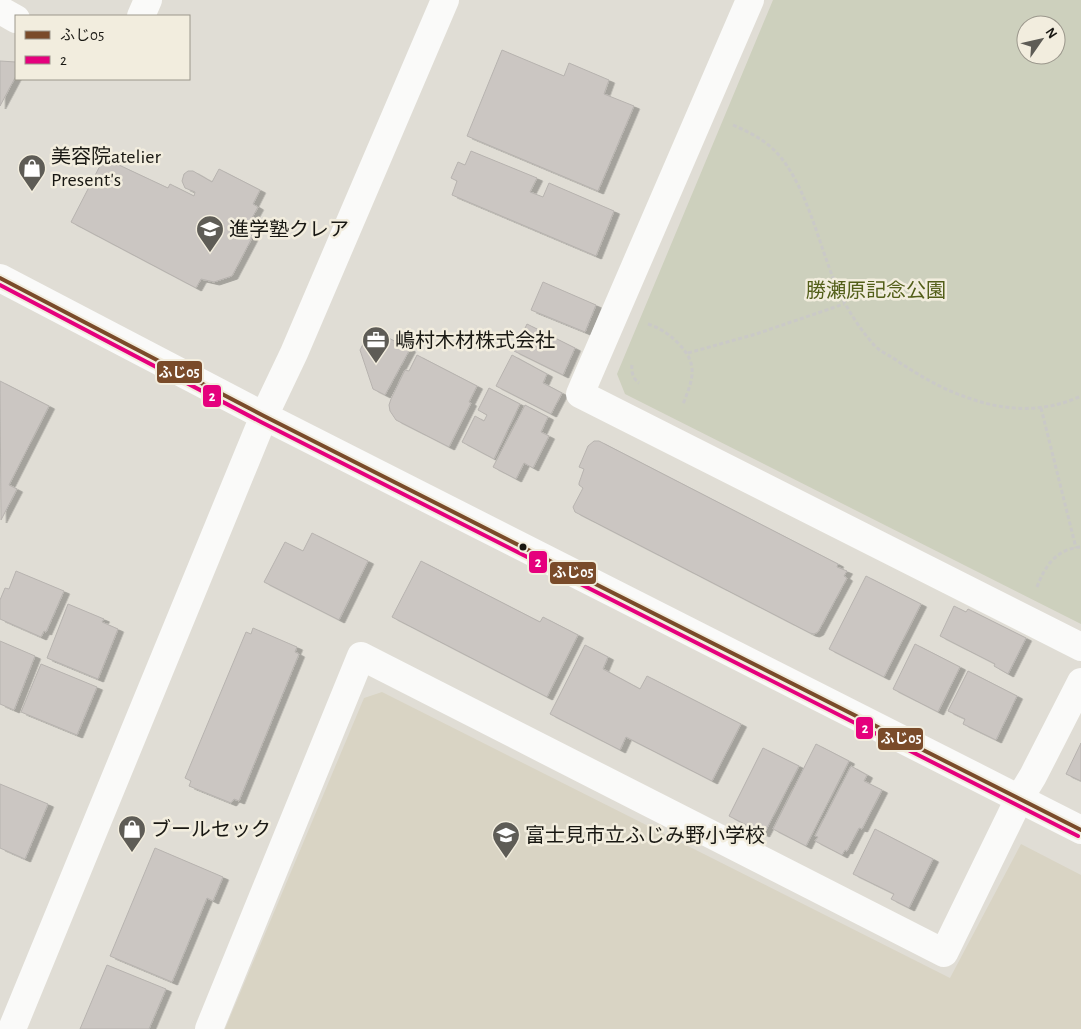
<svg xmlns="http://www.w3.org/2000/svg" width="1081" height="1029" font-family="'Alegreya Sans','Noto Sans JP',sans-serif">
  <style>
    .built { fill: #d9d4c4 }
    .green { fill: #cdd0bd; fill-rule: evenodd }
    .building { fill: #cbc6c2; stroke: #b7b3af; filter: url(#shadow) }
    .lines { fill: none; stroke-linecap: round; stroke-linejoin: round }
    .path { stroke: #cac9c7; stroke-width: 3; stroke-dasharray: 4 2.5; stroke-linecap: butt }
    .minor { stroke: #fafaf9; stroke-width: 28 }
    .tertiary { stroke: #fafaf9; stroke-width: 28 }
    .bus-1-casing { stroke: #f2edde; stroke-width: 8 }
    .bus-2-casing { stroke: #f2edde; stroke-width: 8 }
    .bus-1 { stroke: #7a4b2a; stroke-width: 4 }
    .bus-2 { stroke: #e5007d; stroke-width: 4 }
    .bus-dot { fill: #181712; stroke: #f2edde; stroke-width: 2 }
    .labels { text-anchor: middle; stroke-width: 5; stroke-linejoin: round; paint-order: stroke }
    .poi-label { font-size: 20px; fill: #181712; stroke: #f2edde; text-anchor: start }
    .park-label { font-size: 20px; fill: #535f1a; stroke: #f2edde }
    .line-badge { stroke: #f2edde; stroke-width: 2 }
    .badge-label { font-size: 14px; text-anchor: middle; font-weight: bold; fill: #fff }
  </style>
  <defs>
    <filter id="shadow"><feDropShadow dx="5.5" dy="3" stdDeviation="0" flood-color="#0004"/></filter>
  </defs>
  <rect width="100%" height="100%" fill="#e0ddd5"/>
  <path class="built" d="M382 692 950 978 1021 844 1081 875V1029H225L364 698Z"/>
  <path class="green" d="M773 0H1081V624L625 394 617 374ZM1026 25H1056V55H1026Z"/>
  <path class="building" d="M502 50 564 76 569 63 609 80 604 94 634 106 598 191 467 136Z
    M0 61 16 62V76L0 106Z
    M471 151 537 178 530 192 543 197 549 183 614 211 596 256 452 195 457 181 451 178 458 162 465 165Z
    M104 158 168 188 170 184 194 196 195 192 185 188 182 181 184 174 188 171H193L212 182 219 169 260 190 253 204 258 207 245 231 253 236 232 276 214 282 201 279 196 288 71 222Z
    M543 282 596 305 585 332 531 310Z
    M527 324 575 348 563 375 514 351Z
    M371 329 410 349 385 395 373 389 360 350Z
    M417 355 477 386 469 402 471 403 449 447 396 420 390 411 389 405 391 399 405 370 409 371Z
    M512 355 547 374 543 383 562 393 551 414 496 386Z
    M0 381 49 406 9 485 17 489 1 520Z
    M489 388 520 404 494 459 462 442 475 416 484 421 487 415 478 410Z
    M525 405 548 417 541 432 549 436 533 468 524 463 516 479 493 467Z
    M594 441H599L838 564 837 567 847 571 844 576 847 578 818 632 814 634 810 633 575 512 573 507 583 488 579 485V483L584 469 579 467 588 446Z
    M312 533 368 561 339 620 264 582 285 542 303 551Z
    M421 561 540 622 543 617 578 635 547 697 392 617Z
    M16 571 64 591 46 632 44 631 41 637 0 619V600L5 588 9 589Z
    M866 576 921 604 884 677 829 649Z
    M68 604 104 619 102 622 118 629 98 679 47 658Z
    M954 606 966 612 968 609 1026 638 1008 674 994 666 995 664 940 636Z
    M253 628 297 647 295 652 299 654 239 801 234 799 231 803 189 786 191 781 185 778 246 632 251 634Z
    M0 641 35 656 14 710 0 704Z
    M915 644 960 667 938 712 893 689Z
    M585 645 608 657 603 669 640 689 647 676 741 724 712 781 626 737 620 750 550 714Z
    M41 664 97 687 77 735 21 712Z
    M968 671 1017 696 996 740 963 724 965 719 948 711Z
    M1081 743V781L1066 774Z
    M816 744 849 761 806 846 773 829Z
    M763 748 799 766 764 834 729 816Z
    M851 766 867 775 864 781 882 790 862 829 859 828 847 851 845 850 842 855 815 841 818 837 815 836Z
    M0 784 48 804 25 859 0 848Z
    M875 829 933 859 909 908 891 899 894 894 853 874Z
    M155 848 223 877 213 901 207 898 172 982 110 956Z
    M107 965 166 989 149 1029H80Z"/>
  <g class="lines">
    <path class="path" d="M733 125C749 132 765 140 777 153 803 181 816 232 829 267 839 296 854 322 874 345 879 351 887 354 893 358 915 373 938 387 963 396 1002 411 1042 414 1081 396
      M648 324C660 328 669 334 678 343 699 364 693 379 683 404
      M688 353 756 334 844 304
      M632 365C631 371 633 379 639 383
      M1041 408 1076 548
      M1037 587C1045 566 1056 549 1081 547"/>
    <path class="minor" d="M750 0 580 394 1081 647
      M0 10 16 19
      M141 16 148 0
      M209 1029 361 656 944 953 1019 799 1033 776 1081 682"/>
    <path class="tertiary" d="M0 278 264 416 1081 830
      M12 1029 264 416 294 353 445 0"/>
    <g class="bus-1-casing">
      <path id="bus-1" d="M0 278 264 416 1081 830"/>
    </g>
    <g class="bus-2-casing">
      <path id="bus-2" d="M0 285 261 422 1078 836"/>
    </g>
    <use href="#bus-1" class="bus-1"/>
    <use href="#bus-2" class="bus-2"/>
  </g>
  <defs>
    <g id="shop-pin" transform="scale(1.4375)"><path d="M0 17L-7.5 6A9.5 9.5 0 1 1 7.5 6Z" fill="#5e5c56" stroke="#f2edde"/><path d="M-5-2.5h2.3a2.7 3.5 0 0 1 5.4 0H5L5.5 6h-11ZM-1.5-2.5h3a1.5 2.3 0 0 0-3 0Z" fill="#fff"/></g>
    <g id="school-pin" transform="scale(1.4375)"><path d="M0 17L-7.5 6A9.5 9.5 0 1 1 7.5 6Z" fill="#5e5c56" stroke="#f2edde"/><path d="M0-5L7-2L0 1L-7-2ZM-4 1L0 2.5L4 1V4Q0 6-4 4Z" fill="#fff"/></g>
    <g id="office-pin" transform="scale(1.4375)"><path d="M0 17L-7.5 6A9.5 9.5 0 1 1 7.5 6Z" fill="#5e5c56" stroke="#f2edde"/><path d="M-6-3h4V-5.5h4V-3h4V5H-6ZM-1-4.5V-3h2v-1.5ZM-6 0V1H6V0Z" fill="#fff"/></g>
  </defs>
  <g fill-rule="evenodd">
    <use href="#shop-pin" x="32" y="168"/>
    <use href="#school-pin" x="210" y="229"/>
    <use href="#office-pin" x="376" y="340"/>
    <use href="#shop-pin" x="132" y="829"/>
    <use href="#school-pin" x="506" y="835"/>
  </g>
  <circle class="bus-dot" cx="523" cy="547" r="4.5"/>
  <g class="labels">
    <g class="poi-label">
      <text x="51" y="163">美容院atelier<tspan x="51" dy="23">Present's</tspan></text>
      <text x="229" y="236">進学塾クレア</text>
      <text x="395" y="347">嶋村木材株式会社</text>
      <text x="151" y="836">ブールセック</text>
      <text x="525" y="842">富士見市立ふじみ野小学校</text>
    </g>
    <g class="park-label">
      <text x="876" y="297">勝瀬原記念公園</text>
    </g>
  </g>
  <g class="line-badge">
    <rect x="156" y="360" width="47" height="24" rx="5" fill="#7a4b2a"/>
    <rect x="202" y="384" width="20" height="24" rx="5" fill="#e5007d"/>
    <rect x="528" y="550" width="20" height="24" rx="5" fill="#e5007d"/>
    <rect x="549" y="561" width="48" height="24" rx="5" fill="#7a4b2a"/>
    <rect x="855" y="716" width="19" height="24" rx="5" fill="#e5007d"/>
    <rect x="877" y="727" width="47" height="24" rx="5" fill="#7a4b2a"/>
  </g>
  <g class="badge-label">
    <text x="179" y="377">ふじ05</text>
    <text x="212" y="401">2</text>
    <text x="538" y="567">2</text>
    <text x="573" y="577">ふじ05</text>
    <text x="865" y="733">2</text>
    <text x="901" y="743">ふじ05</text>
  </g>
  <rect x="15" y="15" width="175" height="65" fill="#f2edde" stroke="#9b978c"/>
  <rect x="25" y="31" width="25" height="8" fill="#7a4b2a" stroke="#9b978c"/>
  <text x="60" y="40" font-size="15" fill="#181712">ふじ05</text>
  <rect x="25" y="56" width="25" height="8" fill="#e5007d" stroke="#9b978c"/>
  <text x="60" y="65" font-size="15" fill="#181712">2</text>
  <g transform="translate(1041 40) rotate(56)"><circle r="24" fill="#f2edde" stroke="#9b978c"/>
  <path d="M0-4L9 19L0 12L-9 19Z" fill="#5e5c56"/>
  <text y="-8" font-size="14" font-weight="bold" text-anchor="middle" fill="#181712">N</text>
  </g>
</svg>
